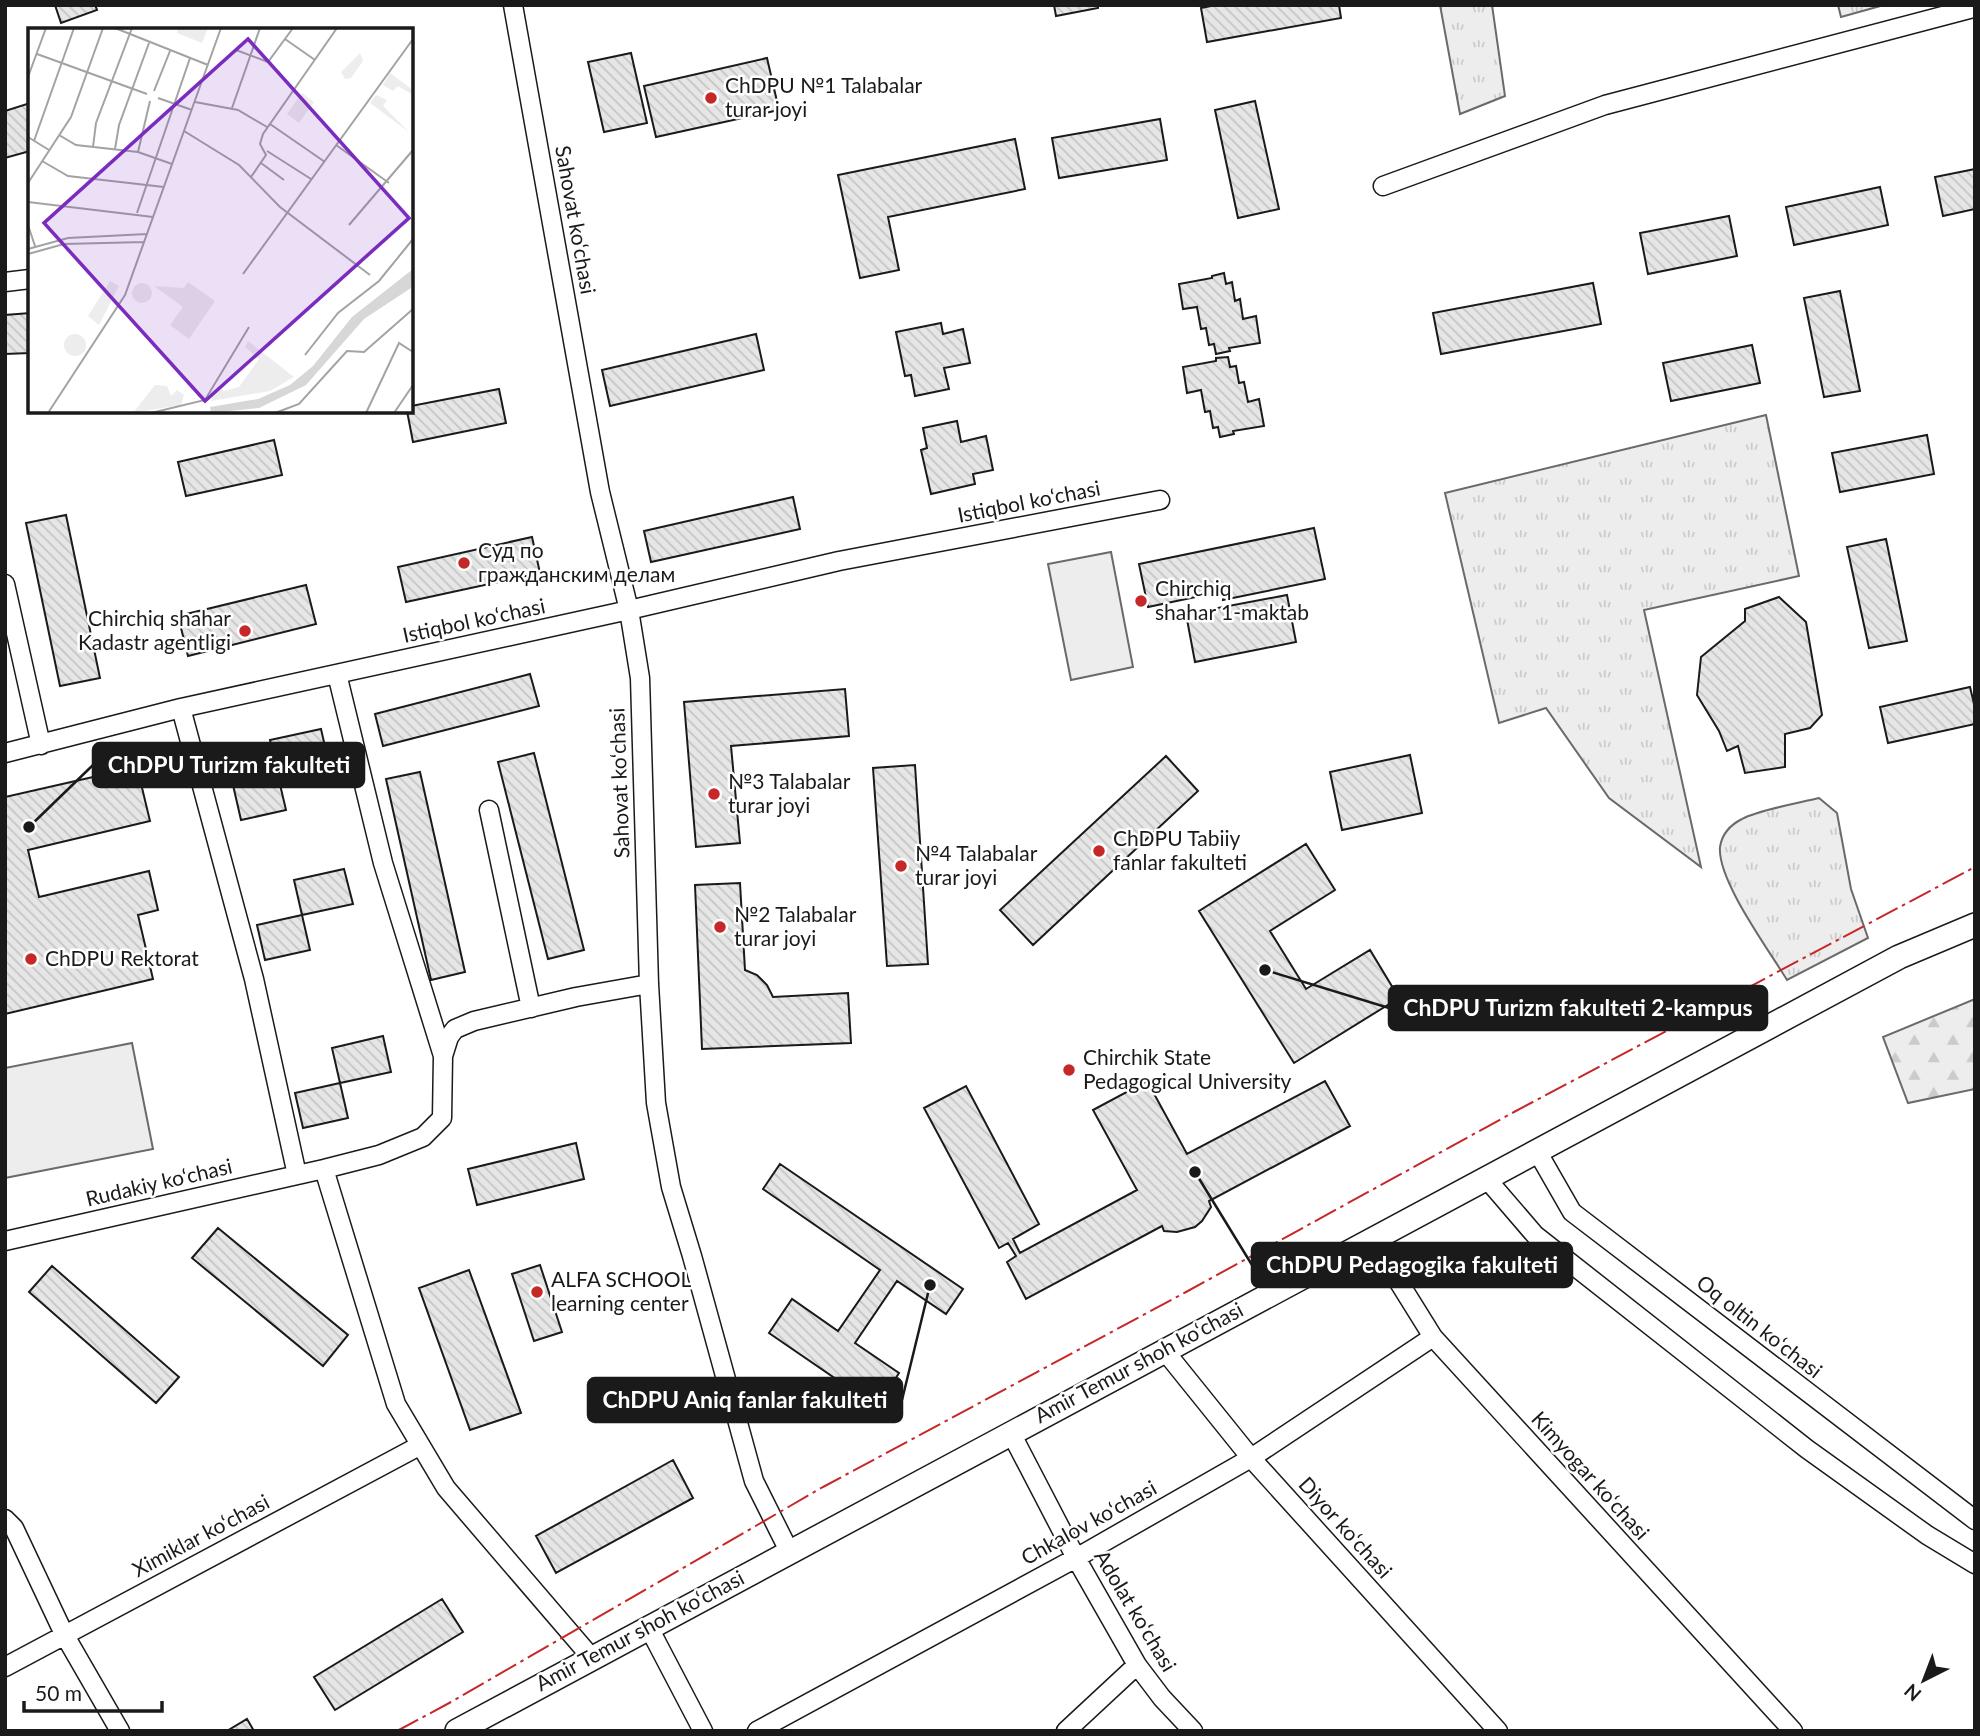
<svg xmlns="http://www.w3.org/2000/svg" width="1980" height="1736" font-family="Lato,sans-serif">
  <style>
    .grass { fill: url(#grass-tufts); stroke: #6a6a6a; stroke-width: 2 }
    .forest { fill: url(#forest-firs); stroke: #6a6a6a; stroke-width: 2 }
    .built { fill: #ededed; stroke: #6a6a6a; stroke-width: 2 }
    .building { fill: url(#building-back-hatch); stroke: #1a1a1a; stroke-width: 2 }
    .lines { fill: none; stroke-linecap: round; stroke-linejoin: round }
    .minor-casing { stroke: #1a1a1a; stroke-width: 21 }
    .secondary-casing { stroke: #1a1a1a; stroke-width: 26 }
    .minor { stroke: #fff; stroke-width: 18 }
    .secondary { stroke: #fff; stroke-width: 23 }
    .power { stroke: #c62828; stroke-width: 2; stroke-dasharray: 24 5 3.5 5; stroke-linecap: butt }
    .poi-dot { fill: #c62828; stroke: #fff; stroke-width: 2.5 }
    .labels { text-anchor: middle; stroke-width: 5; stroke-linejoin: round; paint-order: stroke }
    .poi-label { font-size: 21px; fill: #1a1a1a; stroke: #fff; text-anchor: start }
    .street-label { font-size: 21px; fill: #1a1a1a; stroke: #fff }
    .inset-road { fill: none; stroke: #a3a3a3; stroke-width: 2 }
    .view { fill: #7b2cbf; fill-opacity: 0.15; stroke: #7b2cbf; stroke-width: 3.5 }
    .inset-edge { fill: none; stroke: #1a1a1a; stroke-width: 3.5 }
    .leader { fill: none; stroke: #1a1a1a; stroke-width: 2.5 }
    .callout-dot { fill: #1a1a1a; stroke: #fff; stroke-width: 2.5 }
    .callout { fill: #1a1a1a; stroke: #1a1a1a; stroke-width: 2.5 }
    .callout-label { font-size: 23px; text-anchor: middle; font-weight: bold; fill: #fff }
  </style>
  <defs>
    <pattern id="grass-tufts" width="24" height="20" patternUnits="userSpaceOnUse" patternTransform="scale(1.75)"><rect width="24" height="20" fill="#ededed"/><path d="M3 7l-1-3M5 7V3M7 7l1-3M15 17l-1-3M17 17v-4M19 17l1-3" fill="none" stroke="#cbcbcb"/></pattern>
    <pattern id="forest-firs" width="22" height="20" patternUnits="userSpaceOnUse" patternTransform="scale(1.75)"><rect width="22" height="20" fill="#ededed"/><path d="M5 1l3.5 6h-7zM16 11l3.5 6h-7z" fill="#cbcbcb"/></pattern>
    <pattern id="building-back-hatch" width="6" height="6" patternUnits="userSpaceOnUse" patternTransform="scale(1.75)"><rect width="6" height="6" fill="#e6e6e6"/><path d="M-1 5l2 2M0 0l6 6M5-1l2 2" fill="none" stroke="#c5c5c5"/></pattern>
  </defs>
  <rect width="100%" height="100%" fill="#fff"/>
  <path class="grass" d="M1440 5H1492L1505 96 1460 114Z
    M1838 5H1884L1841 17Z
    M1766 415 1799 576 1644 610 1701 867 1609 798 1546 708 1499 723 1445 493Z
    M1819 798 1837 813 1851 889 1868 938 1787 980C1769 950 1717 880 1720 847 1722 834 1730 825 1742 819 1758 810 1799 803 1819 798Z"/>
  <path class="forest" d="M1975 999V1089L1908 1103 1883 1037Z"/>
  <path class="built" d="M1111 552 1133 667 1071 680 1048 564Z
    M132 1043 153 1149 5 1178V1068Z"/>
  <path class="building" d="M55 5H95L97 10 61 23Z
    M1054 5H1098V8L1056 16Z
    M1216 5H1339L1341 18 1207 42 1201 8Z
    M631 53 647 123 604 132 588 62Z
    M767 58 779 110 656 137 644 86Z
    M1255 101 1279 209 1238 218 1215 110Z
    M30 103V151L5 158V111Z
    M1160 119 1167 160 1059 178 1052 138Z
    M1015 139 1025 189 888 217 899 270 860 278 838 175Z
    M1975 169V209L1943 216 1935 177Z
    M1880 187 1888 225 1794 245 1786 207Z
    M1729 216 1737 256 1648 274 1640 233Z
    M1224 273 1226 284 1232 282 1235 301 1240 299 1243 319 1256 316 1260 343 1229 348 1230 351 1216 354 1214 344 1209 345 1206 328 1201 329 1197 307 1183 309 1179 284 1212 278V276Z
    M1593 283 1601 324 1441 354 1433 313Z
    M1840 291 1860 391 1824 397 1804 298Z
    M30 313V353L5 354V315Z
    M941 323 943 334 963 329 970 363 944 368 949 389 915 396 911 375 905 376 896 332Z
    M756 334 764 370 610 406 602 370Z
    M1752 345 1760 383 1671 401 1663 363Z
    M1228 357 1230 367 1236 366 1239 383 1244 382 1248 402 1259 399 1264 426 1233 431 1234 434 1220 437 1218 427 1213 428 1210 411 1205 412 1201 390 1187 393 1183 367 1216 361V358Z
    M499 389 506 423 413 442 407 411H411V406Z
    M957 421 961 442 986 436 993 470 973 474 975 484 931 494 921 450 927 448 923 428Z
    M1927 435 1934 474 1840 492 1832 453Z
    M274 440 282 475 186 496 178 462Z
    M793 497 800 529 651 562 644 531Z
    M66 515 100 678 60 686 26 523Z
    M1314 528 1325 579 1223 600 1224 591 1148 607 1139 564Z
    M532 537 540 573 406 602 398 567Z
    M1886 539 1907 641 1869 648 1847 547Z
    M306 585 316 624 188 656 178 616Z
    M1287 595 1296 642 1195 662 1186 614Z
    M1779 597 1806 622 1822 715 1810 728 1785 734V767L1745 773 1738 746 1727 751 1719 731 1697 695 1701 657 1745 621V609Z
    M530 674 539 706 383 746 375 714Z
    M1970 687 1975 708V724L1888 743 1880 707Z
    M845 689 849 736 731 746 740 843 696 847 684 702Z
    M321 729 329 764 278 776 270 740Z
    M534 753 584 950 548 959 498 762Z
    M1410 755 1422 813 1342 830 1330 772Z
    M1166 756 1198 791 1033 945 1000 910Z
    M915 765 928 964 887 966 873 768Z
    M137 767 150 821 28 850 39 897 149 871 158 910 138 915 153 979 5 1014V797Z
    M420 772 465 972 431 980 386 779Z
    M278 776 286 810 241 820 233 785Z
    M1306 844 1335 890 1270 931 1306 989 1370 950 1399 998 1294 1063 1199 911Z
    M344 869 353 904 302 915 294 880Z
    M740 883 745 970 757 975 767 985 773 997 848 993 851 1043 702 1049 695 885Z
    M302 915 310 950 265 960 257 925Z
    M383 1036 391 1072 340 1083 332 1048Z
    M1147 1081 1187 1154 1325 1081 1350 1126 1209 1201 1211 1207 1202 1221 1195 1227 1177 1232 1164 1231 1162 1226 1026 1299 1007 1262 1016 1256 1008 1243 999 1248 924 1108 966 1086 1039 1224 1013 1239 1020 1253 1137 1190 1093 1110Z
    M340 1083 348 1118 303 1128 295 1093Z
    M576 1143 584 1179 477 1205 468 1169Z
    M780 1164 963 1289 946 1314 897 1281 855 1343 899 1373 877 1407 769 1333 792 1299 838 1331 880 1270 763 1189Z
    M218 1228 348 1335 323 1366 192 1258Z
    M540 1265 562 1332 534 1341 512 1274Z
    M52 1266 179 1377 156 1403 29 1292Z
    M469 1270 521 1413 470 1430 419 1288Z
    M673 1460 693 1498 556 1573 536 1536Z
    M442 1599 463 1632 335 1710 314 1677Z
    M247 1719 254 1731H227Z"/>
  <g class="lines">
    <g class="minor-casing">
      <path id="minor" d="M513 5 600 492 629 610 640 678 649 984 656 1103 671 1187 692 1256 754 1481 789 1551
        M1383 186 1605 105 1973 8
        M5 282 30 279
        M5 584 41 745
        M337 674 383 863 443 1056
        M181 708 254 979 297 1175
        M5 753 181 708 629 610 839 561 1160 500
        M489 810 531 1008
        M1537 1151 1572 1212 1975 1520
        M324 1169 396 1404 446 1488 591 1657
        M1486 1178 1535 1235 1807 1449 1927 1535 1975 1564
        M1372 1239 1433 1337 1793 1731
        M5 1241 324 1169 379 1155 423 1137 442 1118 443 1056 449 1037 455 1029 474 1021 576 997 649 984
        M1164 1350 1251 1458 1498 1731
        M1011 1433 1076 1558 1137 1665 1162 1698 1193 1731
        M5 1519 14 1528 64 1634 120 1731
        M648 1626 703 1731
        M5 1667 419 1446
        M757 1731 1076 1558 1251 1458 1433 1337
        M1066 1731 1137 1665"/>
    </g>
    <g class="secondary-casing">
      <path id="secondary" d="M457 1731 1899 957 1975 925"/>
    </g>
    <use href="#minor" class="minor"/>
    <use href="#secondary" class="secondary"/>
    <path class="power" d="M397 1731 451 1702 823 1487 1186 1292 1514 1112 1975 867"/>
  </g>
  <g class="poi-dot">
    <circle cx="711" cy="98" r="7"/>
    <circle cx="464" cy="563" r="7"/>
    <circle cx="1141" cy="601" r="7"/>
    <circle cx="245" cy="631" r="7"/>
    <circle cx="714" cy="794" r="7"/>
    <circle cx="1099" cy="851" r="7"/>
    <circle cx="901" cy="866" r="7"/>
    <circle cx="720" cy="927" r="7"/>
    <circle cx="31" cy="959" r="7"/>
    <circle cx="1069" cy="1070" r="7"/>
    <circle cx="537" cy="1292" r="7"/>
  </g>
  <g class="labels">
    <g class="poi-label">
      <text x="725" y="93">ChDPU №1 Talabalar<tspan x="725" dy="24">turar joyi</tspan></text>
      <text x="478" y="558">Суд по<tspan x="478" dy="24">гражданским делам</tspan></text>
      <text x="1155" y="596">Chirchiq<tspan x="1155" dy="24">shahar 1-maktab</tspan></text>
      <text x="231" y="626" text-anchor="end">Chirchiq shahar<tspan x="231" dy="24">Kadastr agentligi</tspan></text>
      <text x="728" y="789">№3 Talabalar<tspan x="728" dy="24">turar joyi</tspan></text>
      <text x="1113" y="846">ChDPU Tabiiy<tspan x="1113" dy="24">fanlar fakulteti</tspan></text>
      <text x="915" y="861">№4 Talabalar<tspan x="915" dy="24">turar joyi</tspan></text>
      <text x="734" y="922">№2 Talabalar<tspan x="734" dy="24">turar joyi</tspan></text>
      <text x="45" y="966">ChDPU Rektorat</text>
      <text x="1083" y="1065">Chirchik State<tspan x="1083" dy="24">Pedagogical University</tspan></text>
      <text x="551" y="1287">ALFA SCHOOL<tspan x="551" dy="24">learning center</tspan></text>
    </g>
    <g class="street-label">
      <text transform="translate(575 220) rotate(80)" y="7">Sahovat ko‘chasi</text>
      <text transform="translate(1029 502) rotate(-11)" y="7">Istiqbol ko‘chasi</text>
      <text transform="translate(474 621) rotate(-12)" y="7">Istiqbol ko‘chasi</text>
      <text transform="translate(620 783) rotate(-92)" y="7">Sahovat ko‘chasi</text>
      <text transform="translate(159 1183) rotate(-13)" y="7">Rudakiy ko‘chasi</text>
      <text transform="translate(1759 1327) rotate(38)" y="7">Oq oltin ko‘chasi</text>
      <text transform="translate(1139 1363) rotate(-28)" y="7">Amir Temur shoh ko‘chasi</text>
      <text transform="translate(1590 1476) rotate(48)" y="7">Kimyogar ko‘chasi</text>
      <text transform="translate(1089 1523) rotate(-29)" y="7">Chkalov ko‘chasi</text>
      <text transform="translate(1345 1528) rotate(48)" y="7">Diyor ko‘chasi</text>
      <text transform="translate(201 1536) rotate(-28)" y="7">Ximiklar ko‘chasi</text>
      <text transform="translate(1135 1611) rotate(59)" y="7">Adolat ko‘chasi</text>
      <text transform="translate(640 1631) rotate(-28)" y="7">Amir Temur shoh ko‘chasi</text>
    </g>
  </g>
  <g transform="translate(28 28)">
    <rect width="385" height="385" fill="#fff"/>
    <path d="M362 45 385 62V67L370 58 365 63 355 57ZM348 67 359 72 355 78 381 104 342 75ZM160 254 187 273 161 311 142 297 155 279 126 258 156 260ZM104 265a10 10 0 1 1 20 0a10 10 0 1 1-20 0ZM220 313 266 349 242 363 183 373 190 359 196 363 211 359 231 331 217 319ZM127 357 139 358 143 368 149 362 156 367 153 377 105 385Z" fill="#ededed"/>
    <path d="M82 253 91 258 71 297 60 288ZM36 317a11 11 0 1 1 22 0a11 11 0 1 1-22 0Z" fill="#ededed"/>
    <path d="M150 0H180L174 15 149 5ZM332 25 335 33 323 50 317 51 313 44ZM274 65 286 74 271 95 259 86Z" fill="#ededed"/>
    <path d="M385 241 383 260 336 291 278 357 231 380 183 385 182 379 230 371 262 357 285 338 324 289Z" fill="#d7d7d7"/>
    <path class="inset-road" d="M87 0 180 37M257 11 287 32M208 22 240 34 265 0M9 26 119 66M0 49 18 0M126 63 142 23M130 70 164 82M167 74 210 82 239 99M204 80 232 0M242 96 297 134M156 103 211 137 252 179 342 247M31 107 48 117 110 124 144 136M0 109 21 122M6 113 46 0M308 117 361 155M65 119 68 95 104 0M87 121 91 97 121 15M239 123 283 151M110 124 122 73M14 133 40 148 136 159M233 135 256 152M223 149 238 127 232 116 235 106 309 0M0 155 43 89 75 0M0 174 125 189M109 185 162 30M0 197 7 218M321 197 385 122M0 221 40 210 119 206M0 226 36 216 116 214M215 246 385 11M277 327 310 285 351 253 385 211M20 385 97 267 193 0M123 385 177 372 221 299M247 385 271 376 319 323 336 324 385 281M338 385 371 315 385 324M366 385 385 357"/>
    <path class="view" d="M220 11 381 190 177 373 16 195Z"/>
    <rect width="385" height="385" class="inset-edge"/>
  </g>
  <path class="leader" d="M29 827L93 765M1265 970L1389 1008M1195 1172L1252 1265M930 1285L902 1400"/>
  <g class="callout-dot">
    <circle cx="29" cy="827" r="7"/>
    <circle cx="1265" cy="970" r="7"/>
    <circle cx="1195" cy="1172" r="7"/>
    <circle cx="930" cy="1285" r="7"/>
  </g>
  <g class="callout">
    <rect x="93" y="743" width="271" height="44" rx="7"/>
    <rect x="1389" y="986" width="378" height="44" rx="7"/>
    <rect x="1252" y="1243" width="320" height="44" rx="7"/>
    <rect x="588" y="1378" width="314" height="44" rx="7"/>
  </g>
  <g class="callout-label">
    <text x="229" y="773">ChDPU Turizm fakulteti</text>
    <text x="1578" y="1016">ChDPU Turizm fakulteti 2-kampus</text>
    <text x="1412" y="1273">ChDPU Pedagogika fakulteti</text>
    <text x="745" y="1408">ChDPU Aniq fanlar fakulteti</text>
  </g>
  <rect width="1980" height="1736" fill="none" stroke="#1a1a1a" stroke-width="14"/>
  <g transform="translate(1924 1680) rotate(222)" stroke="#ffffff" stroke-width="5" paint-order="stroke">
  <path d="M0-5L12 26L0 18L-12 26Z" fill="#1a1a1a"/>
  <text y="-10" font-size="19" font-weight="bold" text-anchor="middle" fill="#1a1a1a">N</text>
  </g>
  <path d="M24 1701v10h138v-10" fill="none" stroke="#1a1a1a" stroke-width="3.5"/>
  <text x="35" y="1701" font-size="21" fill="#1a1a1a" stroke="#ffffff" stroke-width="5" paint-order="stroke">50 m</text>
</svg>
